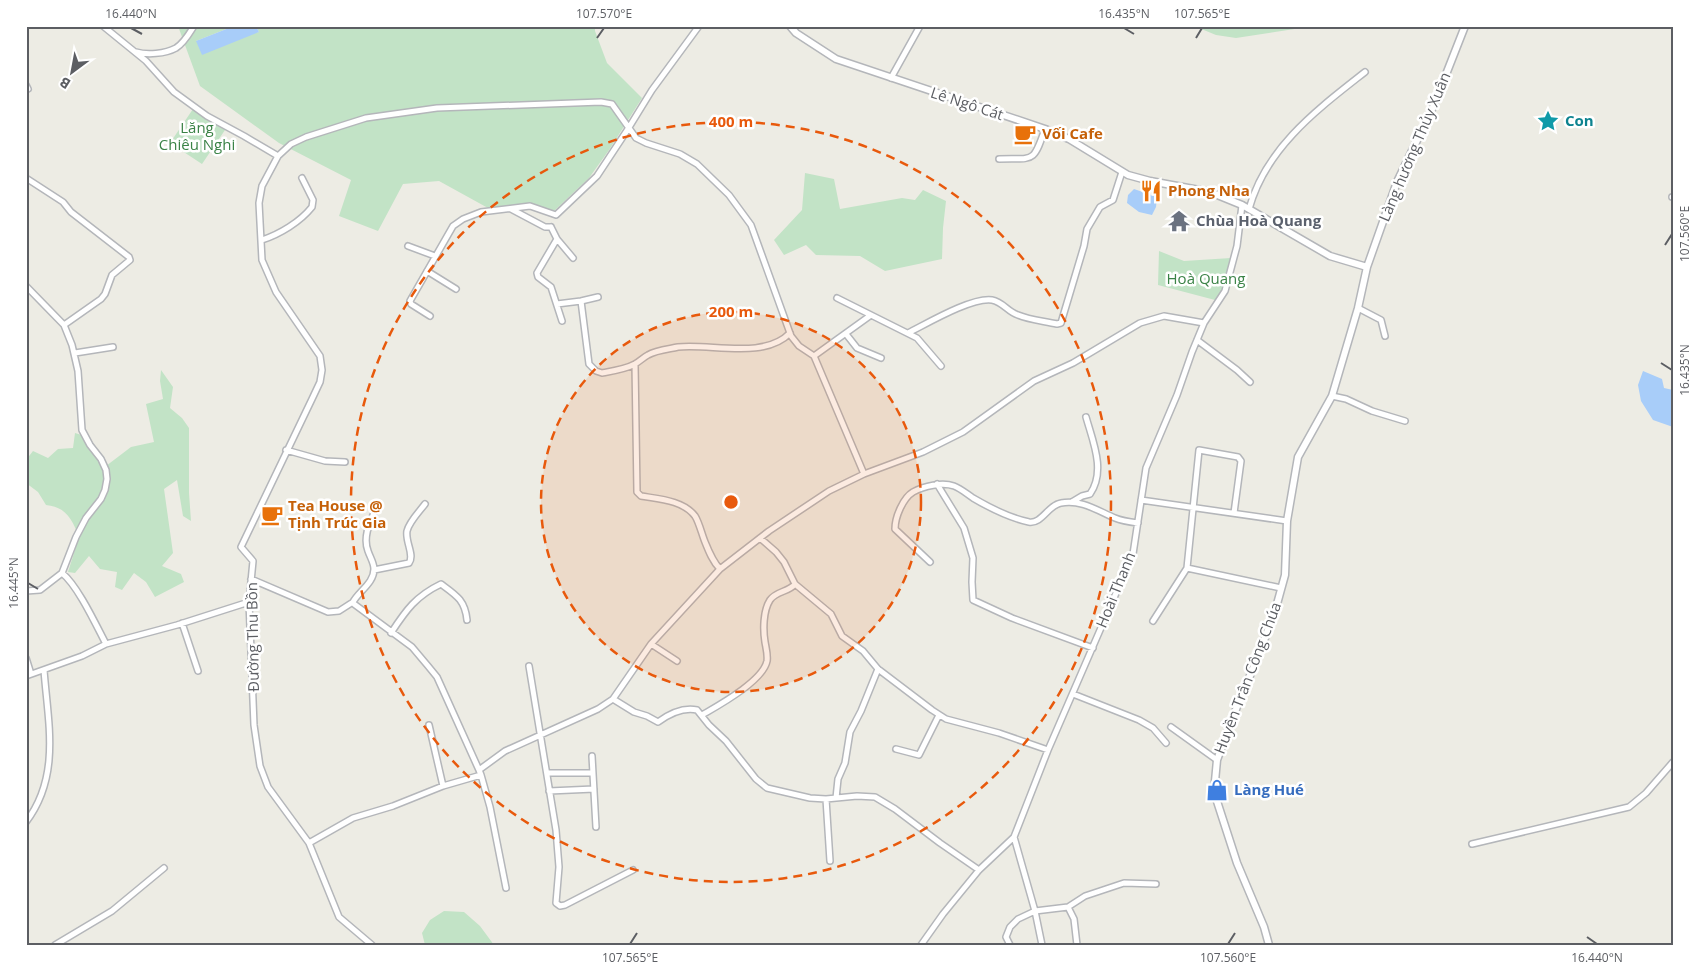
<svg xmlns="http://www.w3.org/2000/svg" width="1699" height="971" font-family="'Open Sans',sans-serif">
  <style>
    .green { fill: #c2e3c6 }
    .water { fill: #a8cdf9 }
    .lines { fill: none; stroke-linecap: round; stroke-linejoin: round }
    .minor-casing { stroke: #b4b6ba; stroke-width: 8 }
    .tertiary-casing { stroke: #b4b6ba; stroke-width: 9 }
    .minor { stroke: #fff; stroke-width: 5 }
    .tertiary { stroke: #fff; stroke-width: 6 }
    .ticks { fill: none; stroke: #5c5e63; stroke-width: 2 }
    .ring { fill: none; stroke: #e8590c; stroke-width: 2.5; stroke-dasharray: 9 6 }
    .labels { text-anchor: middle; stroke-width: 5; stroke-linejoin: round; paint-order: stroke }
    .street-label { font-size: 15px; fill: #5c5e63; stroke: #fff }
    .culture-label { font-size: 15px; font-weight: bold; fill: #0d838f; stroke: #fff; text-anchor: start }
    .park-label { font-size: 15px; fill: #3b8347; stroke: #fff }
    .food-label { font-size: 15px; font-weight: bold; fill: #c56008; stroke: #fff; text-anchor: start }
    .worship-label { font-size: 15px; font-weight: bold; fill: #5b616d; stroke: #fff; text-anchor: start }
    .shop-label { font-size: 15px; font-weight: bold; fill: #366cbe; stroke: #fff; text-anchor: start }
    .centre { fill: #e8590c; stroke: #fff; stroke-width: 2.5 }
    .ring-label { font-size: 15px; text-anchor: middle; font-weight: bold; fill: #e8590c; stroke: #fff; stroke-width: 5; stroke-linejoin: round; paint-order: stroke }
    .neatline { fill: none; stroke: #5c5e63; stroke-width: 2 }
    .ticks-label { font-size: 12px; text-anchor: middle; fill: #5c5e63 }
  </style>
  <rect width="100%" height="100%" fill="#edece4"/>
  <path class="green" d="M178 26H234L196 41 259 32 256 26H595V31L607 63 642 98 609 150 589 178 554 211 531 203 488 208 439 181 403 184 378 231 339 216 351 180 279 143 200 86Z
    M1194 26H1314L1236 38 1216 35Z
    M193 109 225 130 202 164 170 143Z
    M805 173 834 179 840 209 902 198 915 200 923 190 946 201 943 228 942 259 885 271 860 256 816 255 806 245 784 255 774 240 802 210Z
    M1159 251 1184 261 1231 258 1225 285 1215 300 1158 285Z
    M161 370 173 387 170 408 182 418 189 428V493L191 521 183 516 177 480 164 489 173 553 162 566 181 574 184 582 155 597 146 582 134 573 122 590 115 587 117 572 100 569 89 556 75 573 68 572 79 537C72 519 66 507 46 505L38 492 26 483V460L33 451 48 458 58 449 73 448 75 433 85 436 106 466 131 447 154 442 146 404 163 399 160 381Z
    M444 911 464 912 480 926 494 945H425L422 933 430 920Z"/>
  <path class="water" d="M234 26H256L259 32 202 55 196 41Z
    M1134 189 1157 197 1156 207 1152 215 1139 212 1127 203 1128 195Z
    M1643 371 1662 379 1664 388 1673 390V427L1653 420 1641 401 1638 385Z"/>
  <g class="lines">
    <g class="minor-casing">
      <path id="minor" d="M103 26 146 61 174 92 207 116 244 136 278 156
        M136 52C147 55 165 54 176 48 184 43 189 34 194 26
        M891 78 920 26
        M26 85 28 89
        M999 159C1034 158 1033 164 1045 129
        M26 178 63 202 71 212 129 257 130 260 112 275 105 294 101 299 64 325
        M1672 197H1673
        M511 209 545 227H551
        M1249 209C1266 147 1318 109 1365 72
        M551 227 557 239 573 258
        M557 239 537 273 538 277 551 287 562 321
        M262 240C280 234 300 222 312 207L313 200 302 178
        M408 246 435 256
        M427 271 456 289
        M26 286 64 325 72 345 78 371 82 430 90 445 101 459 106 470 107 479 105 490 101 499 86 518 76 537 62 573 40 590 26 591
        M837 298 871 315
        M581 301 589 364 596 371 602 373C613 371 626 369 635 364 640 361 644 357 648 355 656 350 669 349 678 347 710 343 764 360 790 333
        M557 304 581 301 598 297
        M1358 308 1381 320 1385 336
        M430 316 411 304 410 301 453 226 463 219 481 212 530 206 556 215 597 176 628 129 652 90 699 26
        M908 333C928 323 972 297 992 300 1003 302 1008 312 1018 315 1030 320 1044 321 1057 324L1061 323 1084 246 1087 229 1100 207 1113 200 1122 172
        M846 334 857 348 881 358
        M1197 340 1237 370 1250 382
        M75 353 113 347
        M814 356 871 315 917 338 941 366
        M635 364 637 492 641 496C658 499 683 500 695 516 699 522 702 535 705 542 709 552 713 562 720 569
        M1332 396 1346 399 1372 411 1405 421
        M286 450 325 461 345 462
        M937 484 964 528 973 558 972 582 973 600 1012 618 1093 648
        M1141 500 1287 521
        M1072 502 1082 496 1090 494C1106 471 1093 442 1086 417
        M374 513C369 524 363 538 368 551 370 557 374 563 374 569 374 583 359 591 353 602L354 604 412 647 428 666 437 677 479 770
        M760 538 776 552 784 562 795 584 831 614 842 636 863 651 878 669 932 710 946 719 999 733 1048 750
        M930 562 895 529C895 517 903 498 913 492 924 486 942 482 954 486 960 488 967 494 973 498 990 508 1010 518 1029 522 1042 524 1048 505 1061 503 1081 499 1098 511 1115 518 1122 521 1130 522 1138 523
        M1187 568 1281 588
        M374 570 409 563C415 555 405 542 407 531 409 522 419 512 425 504
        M62 573C78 586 96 625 106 644
        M251 579 328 612 339 611 353 602
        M1153 621 1187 568 1199 450 1238 457 1241 461 1234 513
        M182 623 198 671
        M391 633C406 610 416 596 441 584 456 595 465 600 467 620
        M651 644 677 661
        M26 658 31 674
        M529 666 556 830 559 867 556 903 560 906 565 905 633 870
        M26 676 82 656 106 644 177 625 249 602
        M1073 694 1139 720 1153 728 1166 743
        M613 699 634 712 647 716 658 722C669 714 683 707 697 710L709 725 726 741 756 779 767 788 810 798 826 799 857 796 875 797 895 809 940 843 979 870
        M702 715C719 705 763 681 767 661 768 655 766 648 765 642 763 630 763 611 770 600 776 591 789 592 795 584
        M429 725 443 786
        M1171 727 1217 760
        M896 749 919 755 939 715
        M592 756 596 827
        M547 773H593
        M481 775 490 807 506 888
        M549 791 594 789
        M836 798 838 779 845 763 850 732 861 711 878 669
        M826 799 830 861
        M26 822C61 776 48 723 44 670
        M1014 837 1035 911 1042 945
        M309 843 353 818 393 806 443 786 481 775 479 770 505 751 598 709 613 699 651 644 720 569 769 531 829 491 864 474 923 452 963 432 1034 381 1073 363 1140 323 1164 316 1204 323
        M1472 844 1629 807 1646 793 1673 762
        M1068 907 1074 919 1077 945
        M55 945 112 911 164 868
        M372 945 339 917 309 843 268 787 260 766 254 725 249 602 253 561 241 547 312 399 320 382 322 370 320 356 276 292 262 260 259 203 262 186 278 156 291 144 306 137 366 118 437 108 601 102 612 104 636 138 646 143 680 154 697 164 729 195 751 225 791 336 799 346 814 356 864 474
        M921 945 943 914 979 870 1014 837 1048 750 1133 554 1146 468 1177 395 1192 352 1204 323 1225 291 1237 246 1242 205
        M1010 945 1006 937 1010 927 1018 919 1035 911 1068 907 1085 896 1124 883 1156 884"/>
    </g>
    <g class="tertiary-casing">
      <path id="tertiary" d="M790 26 796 33 836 59 1045 129 1069 139 1128 175 1150 181 1210 192 1242 205 1330 256 1367 267
        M1269 945 1264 927 1237 863 1214 792 1217 760 1238 704 1260 652 1277 604 1285 575 1287 521 1298 457 1332 396 1358 308 1367 267 1397 182 1434 105 1465 26"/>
    </g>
    <use href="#minor" class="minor"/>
    <use href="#tertiary" class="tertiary"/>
  </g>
  <path class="ticks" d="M131 28 142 34M1124 28 1134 34M597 38 604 28M1196 38 1202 28M1665 245 1672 234M1661 363 1672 370M28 583 38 589M1587 937 1597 944M630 944 637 933M1228 944 1235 933"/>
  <circle cx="731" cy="502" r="190" fill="#e8590c" fill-opacity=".12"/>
  <g class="ring">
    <circle cx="731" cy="502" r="190"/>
    <circle cx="731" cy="502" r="380"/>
  </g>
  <defs>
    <g id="sight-bare" transform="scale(1.725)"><path d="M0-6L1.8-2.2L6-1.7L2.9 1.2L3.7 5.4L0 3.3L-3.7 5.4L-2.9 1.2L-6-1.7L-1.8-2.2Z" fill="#0f9aa8" stroke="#fff" stroke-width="2.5" paint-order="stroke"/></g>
    <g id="cafe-bare" transform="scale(1.725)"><path d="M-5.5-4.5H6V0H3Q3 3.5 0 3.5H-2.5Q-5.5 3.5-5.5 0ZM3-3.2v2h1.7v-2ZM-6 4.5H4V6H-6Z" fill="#e8710a" stroke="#fff" stroke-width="2.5" paint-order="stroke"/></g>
    <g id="restaurant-bare" transform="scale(1.725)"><path d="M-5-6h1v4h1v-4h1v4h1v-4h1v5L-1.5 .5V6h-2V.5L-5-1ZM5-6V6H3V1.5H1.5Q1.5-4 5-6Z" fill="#e8710a" stroke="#fff" stroke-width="2.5" paint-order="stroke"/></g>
    <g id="temple-bare" transform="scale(1.725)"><path d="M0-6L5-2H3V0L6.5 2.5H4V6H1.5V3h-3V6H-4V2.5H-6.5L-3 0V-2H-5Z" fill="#6b7280" stroke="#fff" stroke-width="2.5" paint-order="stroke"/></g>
    <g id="shop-bare" transform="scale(1.725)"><path d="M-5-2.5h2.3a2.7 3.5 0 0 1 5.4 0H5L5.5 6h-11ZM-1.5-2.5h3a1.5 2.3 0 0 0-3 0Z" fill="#3f7fe0" stroke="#fff" stroke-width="2.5" paint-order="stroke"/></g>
  </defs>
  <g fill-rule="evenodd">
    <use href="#sight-bare" x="1548" y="121"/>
    <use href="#cafe-bare" x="1025" y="134"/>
    <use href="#restaurant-bare" x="1151" y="191"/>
    <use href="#temple-bare" x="1179" y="221"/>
    <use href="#cafe-bare" x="272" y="515"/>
    <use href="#shop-bare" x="1217" y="790"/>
  </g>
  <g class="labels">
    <g class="street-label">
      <text transform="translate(967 104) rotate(18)" y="5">Lê Ngô Cát</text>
      <text transform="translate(1415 147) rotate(-67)" y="5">Làng hương Thủy Xuân</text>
      <text transform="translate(1116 590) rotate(-68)" y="5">Hoài Thanh</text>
      <text transform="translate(253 637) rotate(-91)" y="5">Đường Thu Bồn</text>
      <text transform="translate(1248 678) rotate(-69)" y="5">Huyền Trân Công Chúa</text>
    </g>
    <g class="culture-label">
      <text x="1565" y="126">Con</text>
    </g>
    <g class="park-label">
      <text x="197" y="133">Lăng<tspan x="197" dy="17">Chiêu Nghi</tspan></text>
      <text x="1206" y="284">Hoà Quang</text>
    </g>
    <g class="food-label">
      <text x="1042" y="139">Vối Cafe</text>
      <text x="1168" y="196">Phong Nha</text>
      <text x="288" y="511">Tea House @<tspan x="288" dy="17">Tịnh Trúc Gia</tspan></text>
    </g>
    <g class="worship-label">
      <text x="1196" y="226">Chùa Hoà Quang</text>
    </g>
    <g class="shop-label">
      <text x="1234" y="795">Làng Hué</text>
    </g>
  </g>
  <circle cx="731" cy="502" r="8" class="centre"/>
  <g class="ring-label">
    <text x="731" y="127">400 m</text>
    <text x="731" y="317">200 m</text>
  </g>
  <rect width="1699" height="971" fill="none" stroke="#ffffff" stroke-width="55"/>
  <g transform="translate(72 72) rotate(212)" stroke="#ffffff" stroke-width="4" paint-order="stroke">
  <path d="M0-4L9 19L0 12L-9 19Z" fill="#5c5e63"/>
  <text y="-8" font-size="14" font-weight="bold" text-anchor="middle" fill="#5c5e63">B</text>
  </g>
  <rect x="28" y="28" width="1644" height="916" class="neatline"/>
  <g class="ticks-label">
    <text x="131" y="18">16.440°N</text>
    <text x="604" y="18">107.570°E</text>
    <text x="1124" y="18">16.435°N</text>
    <text x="1202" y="18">107.565°E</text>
    <text transform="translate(1685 234) rotate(-90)" y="4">107.560°E</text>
    <text transform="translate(1685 370) rotate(-90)" y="4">16.435°N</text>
    <text transform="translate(14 583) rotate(-90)" y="4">16.445°N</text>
    <text x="630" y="962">107.565°E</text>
    <text x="1228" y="962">107.560°E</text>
    <text x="1597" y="962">16.440°N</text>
  </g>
</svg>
